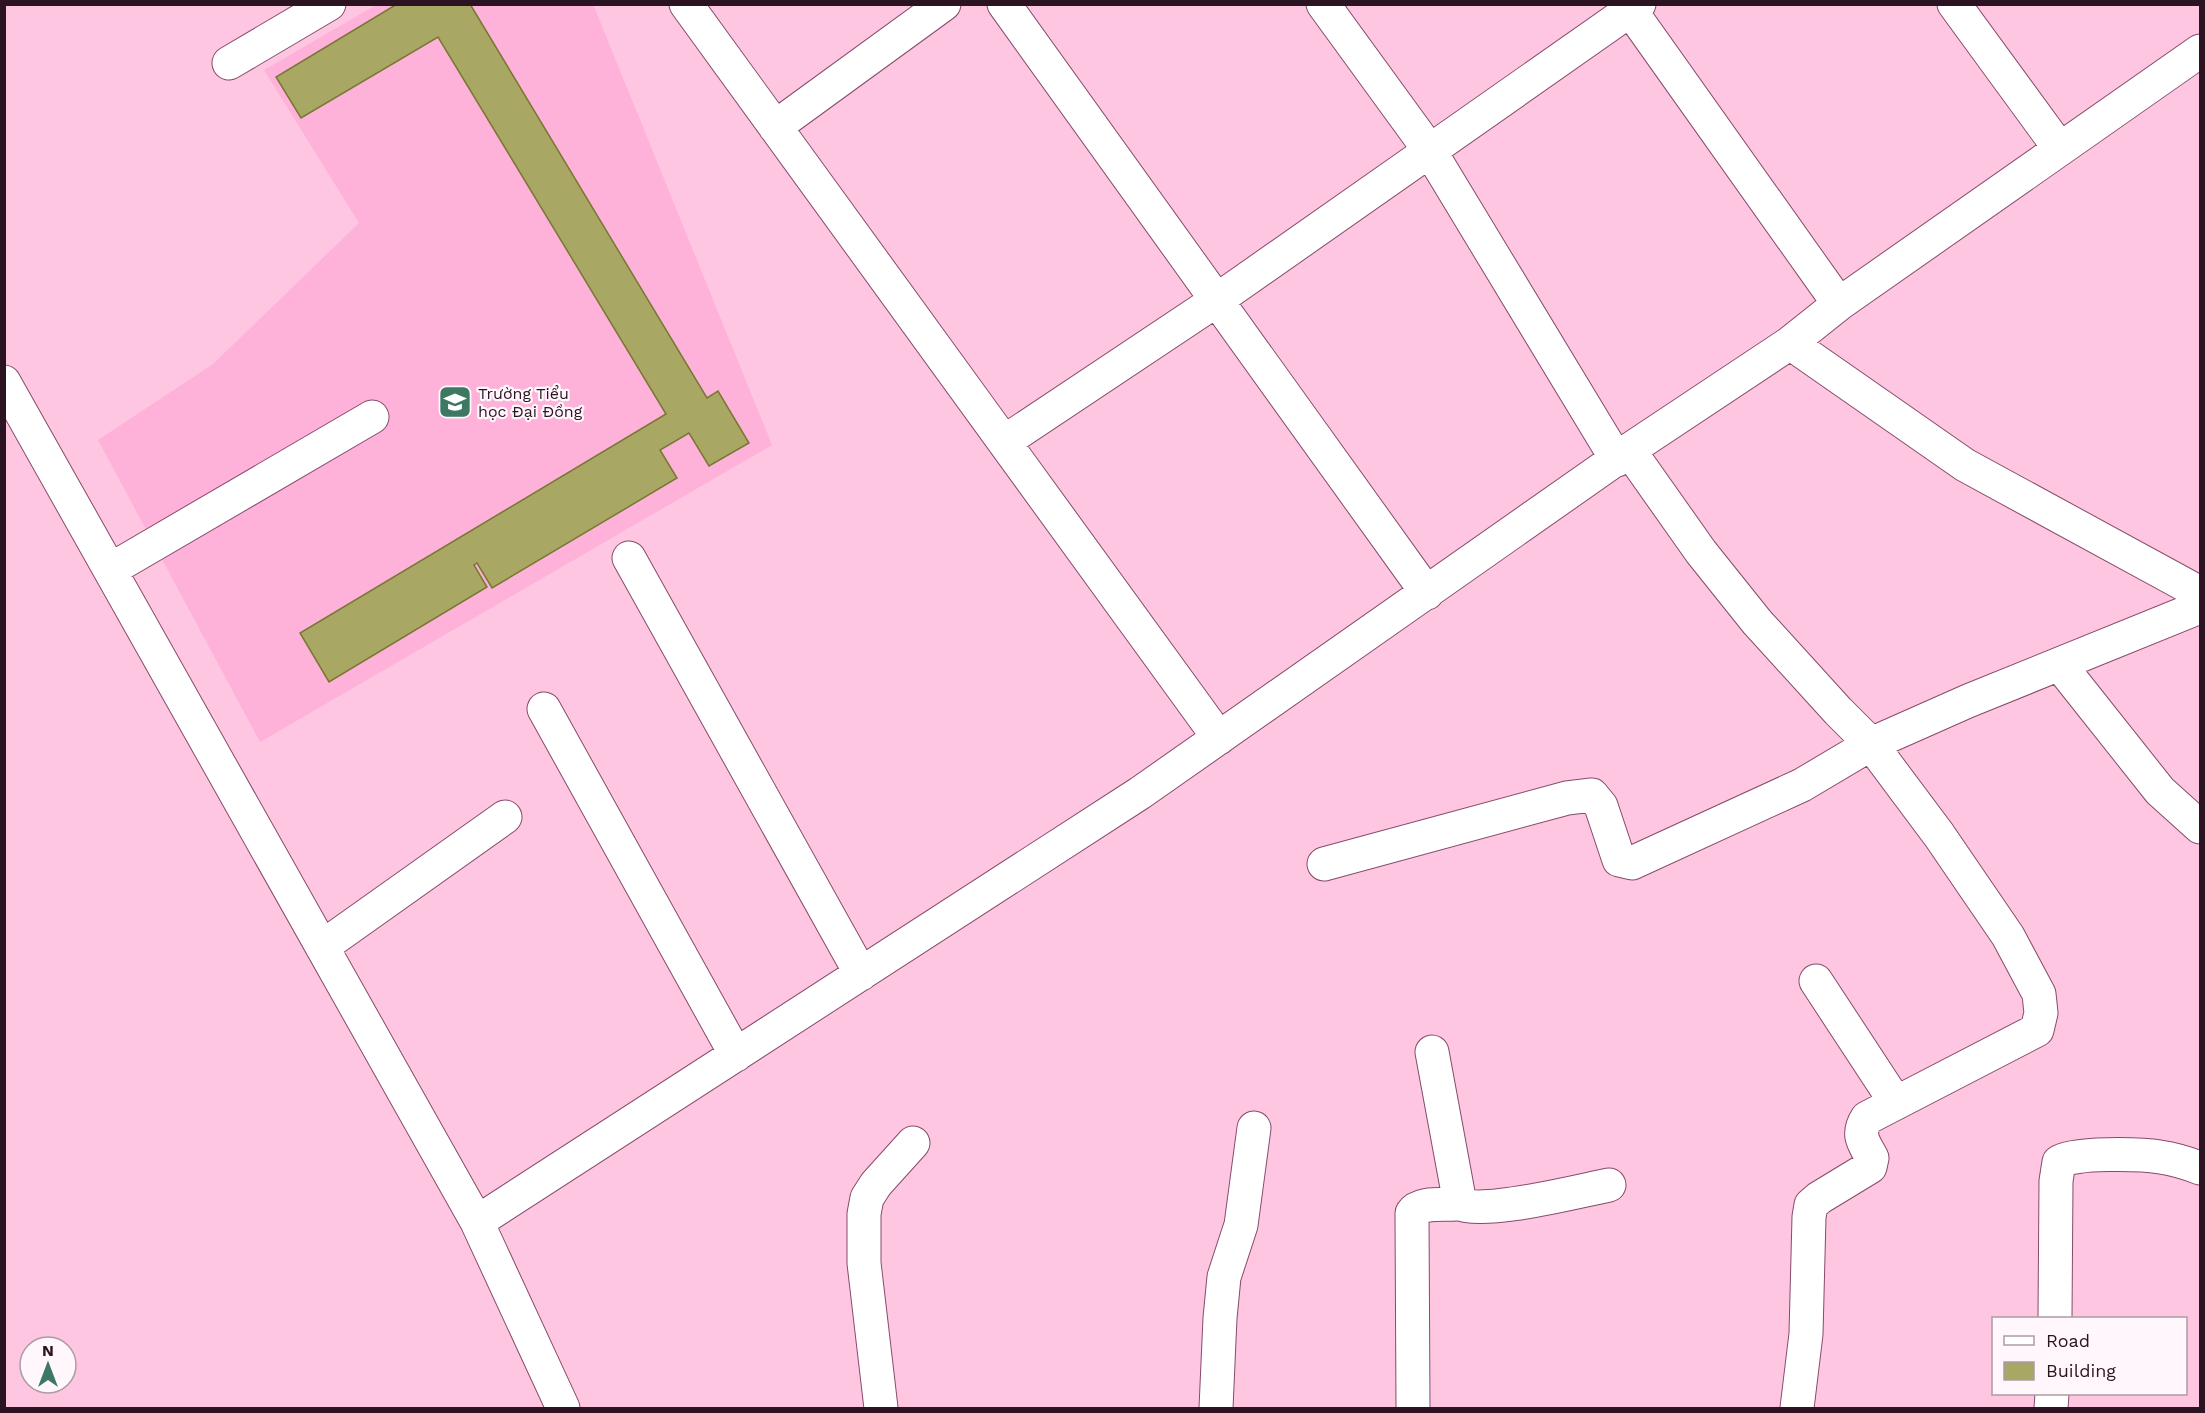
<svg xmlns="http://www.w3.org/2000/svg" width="2205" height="1413" font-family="'Work Sans',sans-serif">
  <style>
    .built { fill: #feb2d9 }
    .building { fill: #a8a763; stroke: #797733; stroke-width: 1.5 }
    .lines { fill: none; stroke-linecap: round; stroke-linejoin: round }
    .minor-casing { stroke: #864b6b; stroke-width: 35 }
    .minor { stroke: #fff; stroke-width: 33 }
    .labels { text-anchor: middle; stroke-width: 4.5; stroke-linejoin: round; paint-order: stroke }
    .poi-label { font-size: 16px; fill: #2c1321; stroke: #fff7fb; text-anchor: start }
  </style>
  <rect width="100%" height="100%" fill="#fec6e1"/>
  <path class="built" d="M593 4 772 445 260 742 98 440 213 364 359 223 264 70 376 5Z"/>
  <path class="building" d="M397 4H470L707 398 718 391 749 443 709 466 689 433 660 450 677 478 492 588 477 563 474 565 487 587 329 682 300 633 666 414 438 37 301 118 276 77Z"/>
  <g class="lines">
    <g class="minor-casing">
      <path id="minor" d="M686 4 1219 738
        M1004 4 1427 593
        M1323 4 1430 151 1617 460
        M1626 4 1839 304
        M1954 4 2060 149
        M229 63 329 4
        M775 127 944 4
        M1790 343 1965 465 2200 593
        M4 382 477 1222 563 1408
        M1004 442 1217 300 1639 4
        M1629 450 1701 552 1757 622 1838 711 1871 744 1939 835 2008 936 2039 994 2041 1013 2037 1030 1867 1118C1856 1135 1864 1143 1872 1158L1870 1167 1819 1198 1811 1205 1809 1217 1806 1334 1797 1408
        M629 558 861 974
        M110 570 372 417
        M2060 665 2160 791 2200 827
        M544 709 736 1055
        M1324 864 1567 798 1592 795 1601 806 1619 860 1632 863 1802 785 1871 744 1968 701 2200 607
        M322 947 505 817
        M1816 981 1896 1103
        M1458 1203C1482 1216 1578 1191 1609 1185
        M477 1222 1140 793 1629 450 1790 343 1839 304 2200 51
        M2055 1318 2056 1181 2059 1162C2072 1152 2142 1154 2160 1157 2174 1159 2187 1163 2200 1168
        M881 1408 864 1263V1214L867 1198 876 1184 913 1143
        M1216 1408 1220 1318 1224 1277 1241 1225 1254 1128
        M1413 1408 1412 1213C1419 1202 1443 1205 1455 1204L1459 1198 1432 1052
        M2051 1408 2052 1394"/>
    </g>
    <use href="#minor" class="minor"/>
  </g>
  <defs>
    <g id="school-square" transform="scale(1.725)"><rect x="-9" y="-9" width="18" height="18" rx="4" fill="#3c7862" stroke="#fff7fb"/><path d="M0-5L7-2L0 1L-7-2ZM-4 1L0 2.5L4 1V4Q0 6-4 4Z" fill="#fff"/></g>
  </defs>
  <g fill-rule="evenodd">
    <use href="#school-square" x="455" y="402"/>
  </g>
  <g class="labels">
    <g class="poi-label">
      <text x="478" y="399">Trường Tiểu<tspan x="478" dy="18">học Đại Đồng</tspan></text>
    </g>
  </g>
  <rect width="2205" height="1413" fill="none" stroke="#2c1321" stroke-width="12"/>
  <rect x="1992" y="1317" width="195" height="78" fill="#fff7fb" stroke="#ab9ca4" stroke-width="1.5"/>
  <rect x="2004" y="1336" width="30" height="9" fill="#ffffff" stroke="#ab9ca4" stroke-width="1.5"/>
  <text x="2046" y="1347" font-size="18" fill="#2c1321">Road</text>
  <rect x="2004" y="1362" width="30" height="18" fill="#a8a763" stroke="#ab9ca4" stroke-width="1.5"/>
  <text x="2046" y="1377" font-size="18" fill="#2c1321">Building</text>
  <g transform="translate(48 1365)"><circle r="28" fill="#fff7fb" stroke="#ab9ca4" stroke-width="1.5"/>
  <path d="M0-4.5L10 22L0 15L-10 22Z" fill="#3c7862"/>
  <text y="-9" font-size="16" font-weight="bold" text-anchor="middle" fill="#2c1321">N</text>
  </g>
</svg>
